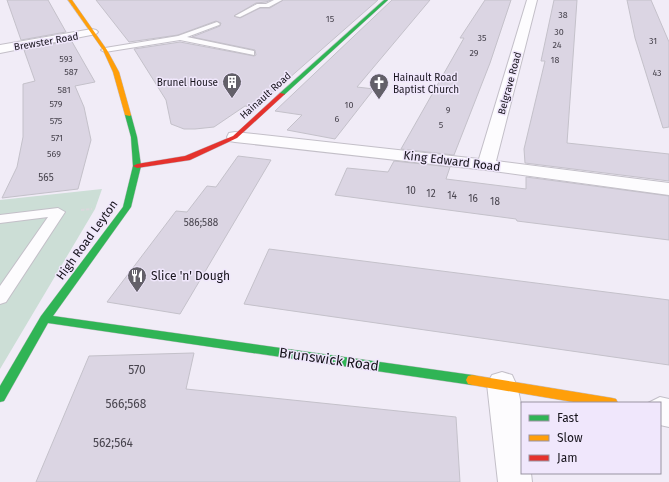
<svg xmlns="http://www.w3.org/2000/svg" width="669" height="482" font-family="'Fira Sans',sans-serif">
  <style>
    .green { fill: #ccded6 }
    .building { fill: #dbd5e3; stroke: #c4c1ca }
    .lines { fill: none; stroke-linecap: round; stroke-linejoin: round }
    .lane-casing { stroke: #c3bfc8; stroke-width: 2 }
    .street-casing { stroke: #c3bfc8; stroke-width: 2 }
    .fast-casing { stroke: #c3bfc8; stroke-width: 1 }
    .slow-casing { stroke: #c3bfc8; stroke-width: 1 }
    .jam-casing { stroke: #c3bfc8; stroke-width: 1 }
    .path { stroke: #dad8dc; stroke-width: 2; stroke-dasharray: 3.5 1.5; stroke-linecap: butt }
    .lane { fill: #fdfcfe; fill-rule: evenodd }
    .street { fill: #fdfcfe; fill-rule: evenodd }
    .fast { fill: #30b455; fill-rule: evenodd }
    .slow { fill: #ff9f0a; fill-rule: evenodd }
    .jam { fill: #e5322d; fill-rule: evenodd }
    .labels { text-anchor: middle; stroke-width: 3; stroke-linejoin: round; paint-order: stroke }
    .far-number-label { font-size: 9px; fill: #48444e }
    .far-street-label { font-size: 10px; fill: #17141c; stroke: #f0e7fc }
    .far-poi-label { font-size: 10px; fill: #17141c; stroke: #f0e7fc; text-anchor: start }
    .number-label { font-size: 10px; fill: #48444e }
    .street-label { font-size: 12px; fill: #17141c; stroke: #f0e7fc }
    .poi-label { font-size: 12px; fill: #17141c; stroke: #f0e7fc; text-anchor: start }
    .near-number-label { font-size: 12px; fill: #48444e }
    .near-street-label { font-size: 14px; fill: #17141c; stroke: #f0e7fc }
  </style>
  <rect width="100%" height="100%" fill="#f1ecf7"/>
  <path class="green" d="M102 189 95 209 0 369V200Z"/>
  <path class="building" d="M7 0H48L66 32 21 40Z
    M96 0H271L266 2 256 3 234 16 240 18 260 8H270L283 0H378L255 108 245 106 214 127 195 129H184L171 124 166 100 134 49 180 42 254 56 256 55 255 50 192 37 220 26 221 23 216 21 178 35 129 42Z
    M392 0H430L357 87 374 89 335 139 287 130 302 115 275 111Z
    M485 0H511L490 63 454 155 401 149 464 38H460Z
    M554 0H577L567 143 669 154V181L525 163 524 149 545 61H541Z
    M627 0H651L669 42V127L663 128 635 38Z
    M71 40 95 82 75 86 84 107 91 140 78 189 2 198 17 167 23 137V84L35 81 24 50Z
    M238 156 271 160 180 314 107 302 176 211 187 212 207 186 216 187Z
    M394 161 450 167 446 179 526 189V177L669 196V240L517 221 516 219 335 195 347 168 388 172Z
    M269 249 669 300V365L244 304Z
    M192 353H194L186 389 456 417 460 482H36L89 356Z"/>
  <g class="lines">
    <g class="lane-casing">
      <path id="lane" d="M274 0H282L269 7H260L240 17 235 16 257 4H266Z
        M217 22 220 24 219 25 187 37 254 51V55L180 40 105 52 101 50 105 48 178 36Z
        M58 208 65 212 6 302 0 304V286L48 217 0 223V215Z"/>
    </g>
    <g class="street-casing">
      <path id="street" d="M527 0H537L496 161 669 183V195L486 170 235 142 229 141 227 137 229 133 235 132 479 159Z
        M92 29 96 30 98 32 96 34 0 53V45Z
        M502 372 512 375C527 404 522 442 522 473H531L532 482H498L487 384 492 375Z
        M660 397 669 399V427L660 425V403H648Z"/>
    </g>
    <g class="fast-casing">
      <path id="fast" d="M384 0H388L284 95H280V93Z
        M128 113 131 115 137 137 141 166 131 207 53 316 472 375 476 376 478 380 476 384 472 385 48 323 4 401 0 402V386L41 316 123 207 133 166 131 137 125 115Z"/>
    </g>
    <g class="slow-casing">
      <path id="slow" d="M68 0H72L107 50 119 72 131 115 130 116 125 115 113 72 103 50Z
        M472 375 612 398 616 399 618 403H579L472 385 468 384 466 380 468 376Z"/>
    </g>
    <g class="jam-casing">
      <path id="jam" d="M280 93 285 94 237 138 190 160 137 168 133 166 137 164 185 156 233 136Z"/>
    </g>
    <path class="path" d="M81 210 92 209"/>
    <use href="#lane" class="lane"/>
    <use href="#street" class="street"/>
    <use href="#fast" class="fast"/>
    <use href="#slow" class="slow"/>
    <use href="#jam" class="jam"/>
  </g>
  <defs>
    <g id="building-pin" transform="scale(1)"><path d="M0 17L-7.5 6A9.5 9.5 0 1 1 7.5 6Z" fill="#636069" stroke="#f0e7fc"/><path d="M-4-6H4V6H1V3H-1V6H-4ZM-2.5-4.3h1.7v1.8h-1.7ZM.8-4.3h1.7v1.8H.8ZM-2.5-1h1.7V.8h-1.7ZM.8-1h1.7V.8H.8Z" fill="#fff"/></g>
    <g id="church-pin" transform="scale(1)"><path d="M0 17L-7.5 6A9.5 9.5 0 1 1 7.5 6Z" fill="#636069" stroke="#f0e7fc"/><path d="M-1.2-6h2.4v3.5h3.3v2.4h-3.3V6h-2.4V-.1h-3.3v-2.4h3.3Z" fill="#fff"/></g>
    <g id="restaurant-pin" transform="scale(1)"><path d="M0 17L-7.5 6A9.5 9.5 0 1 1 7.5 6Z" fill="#636069" stroke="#f0e7fc"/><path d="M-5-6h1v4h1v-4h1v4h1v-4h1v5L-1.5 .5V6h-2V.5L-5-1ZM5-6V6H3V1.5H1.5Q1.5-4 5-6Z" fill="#fff"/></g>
  </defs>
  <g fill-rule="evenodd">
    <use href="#building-pin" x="232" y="82"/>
    <use href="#church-pin" x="379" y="83"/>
    <use href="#restaurant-pin" x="137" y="276"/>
  </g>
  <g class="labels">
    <g class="far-number-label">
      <text x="563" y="18">38</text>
      <text x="330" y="22">15</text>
      <text x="559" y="35">30</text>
      <text x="482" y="41">35</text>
      <text x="653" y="44">31</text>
      <text x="557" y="48">24</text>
      <text x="474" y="56">29</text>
      <text x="66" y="62">593</text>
      <text x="555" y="63">18</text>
      <text x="71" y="75">587</text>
      <text x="657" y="76">43</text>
      <text x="64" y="93">581</text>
      <text x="56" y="107">579</text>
      <text x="349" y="108">10</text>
      <text x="448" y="113">9</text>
      <text x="337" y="122">6</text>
      <text x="56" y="124">575</text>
      <text x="441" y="128">5</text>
      <text x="57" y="141">571</text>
      <text x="54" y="157">569</text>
    </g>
    <g class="far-street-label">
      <text transform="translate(46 41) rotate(-10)" y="4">Brewster Road</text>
      <text transform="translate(509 83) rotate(-75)" y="4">Belgrave Road</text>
      <text transform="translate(265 95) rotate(-42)" y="4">Hainault Road</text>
    </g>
    <g class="far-poi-label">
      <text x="393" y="81">Hainault Road<tspan x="393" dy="12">Baptist Church</tspan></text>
      <text x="218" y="86" text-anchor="end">Brunel House</text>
    </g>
    <g class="number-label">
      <text x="46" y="181">565</text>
      <text x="411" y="194">10</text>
      <text x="431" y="197">12</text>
      <text x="452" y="199">14</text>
      <text x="473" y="202">16</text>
      <text x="495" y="205">18</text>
      <text x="201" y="226">586;588</text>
    </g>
    <g class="street-label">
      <text transform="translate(452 161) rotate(7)" y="4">King Edward Road</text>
      <text transform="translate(87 240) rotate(-54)" y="4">High Road Leyton</text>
    </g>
    <g class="poi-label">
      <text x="151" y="280">Slice 'n' Dough</text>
    </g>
    <g class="near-number-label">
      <text x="137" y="374">570</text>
      <text x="126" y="408">566;568</text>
      <text x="113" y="447">562;564</text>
    </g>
    <g class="near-street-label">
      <text transform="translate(329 359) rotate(8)" y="5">Brunswick Road</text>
    </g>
  </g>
  <rect x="521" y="402" width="140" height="72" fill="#f0e7fc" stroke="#9993a2"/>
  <rect x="529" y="415" width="20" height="6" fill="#30b455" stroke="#9993a2"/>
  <text x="557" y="422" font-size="12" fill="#17141c">Fast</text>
  <rect x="529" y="435" width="20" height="6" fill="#ff9f0a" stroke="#9993a2"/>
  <text x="557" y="442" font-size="12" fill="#17141c">Slow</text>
  <rect x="529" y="455" width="20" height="6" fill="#e5322d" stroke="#9993a2"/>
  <text x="557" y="462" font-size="12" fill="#17141c">Jam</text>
</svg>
